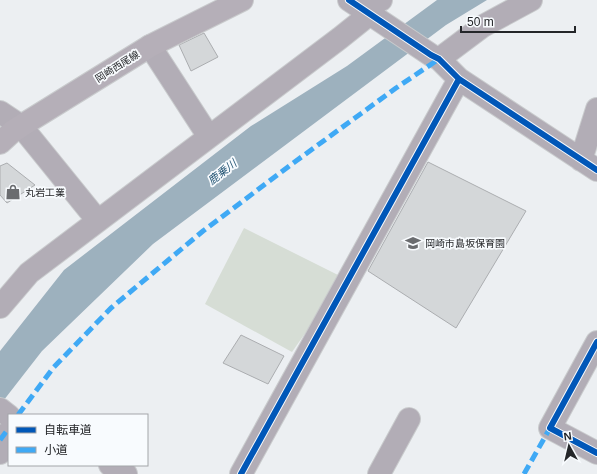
<svg xmlns="http://www.w3.org/2000/svg" width="597" height="474" font-family="Helvetica,'Noto Sans JP',sans-serif">
  <style>
    .green { fill: #d6ddd5 }
    .water { fill: #9db1be }
    .building { fill: #d4d7d9; stroke: #abadb0 }
    .lines { fill: none; stroke-linecap: round; stroke-linejoin: round }
    .minor-casing { stroke: #c9cbcd; stroke-width: 24 }
    .major-casing { stroke: #c9cbcd; stroke-width: 24 }
    .minor { stroke: #b2adb6; stroke-width: 22 }
    .major { stroke: #b5afb8; stroke-width: 22 }
    .quiet { stroke: #3fa9f5; stroke-width: 5; stroke-dasharray: 10 5; stroke-linecap: butt }
    .cycleway-casing { stroke: #f8fbfe; stroke-width: 8 }
    .cycleway { stroke: #0057b8; stroke-width: 6 }
    .labels { text-anchor: middle; stroke-width: 3.5; stroke-linejoin: round; paint-order: stroke }
    .street-label { font-size: 10px; fill: #242629; stroke: #f8fbfe }
    .poi-label { font-size: 10px; fill: #242629; stroke: #f8fbfe; text-anchor: start }
    .water-label { font-size: 11px; font-style: italic; fill: #2c5b79; stroke: #f8fbfe }
  </style>
  <rect width="100%" height="100%" fill="#eceff2"/>
  <path class="green" d="M244 228 344 278 292 352 205 304Z"/>
  <path class="water" d="M437 0H487L446 25 153 244 42 351 0 405V351L64 270 251 126 347 66Z"/>
  <path class="building" d="M204 33 218 57 191 71 179 45Z
    M428 162 526 211 456 328 368 271Z
    M7 163 35 185 7 203 0 195V166Z
    M241 335 284 356 268 384 223 363Z"/>
  <g class="lines">
    <g class="minor-casing">
      <path id="minor" d="M349 0 431 55 439 59 459 79 597 170
        M150 46 209 137
        M439 59 483 26 531 0
        M0 112 21 126 98 221
        M581 160 597 109
        M0 307 29 273 340 38 370 14 377 2 381 0
        M597 342 550 428 597 453
        M0 409 9 416
        M0 453 6 434
        M110 465 126 474
        M241 474 459 79
        M379 474 409 419"/>
    </g>
    <g class="major-casing">
      <path id="major" d="M0 143 12 132 21 126 150 46 242 0"/>
    </g>
    <use href="#minor" class="minor"/>
    <use href="#major" class="major"/>
    <path class="quiet" d="M18 415 53 368 111 308 203 231 296 161 396 88 439 59
      M0 440 9 428
      M524 474 550 428"/>
    <g class="cycleway-casing">
      <path id="cycleway" d="M349 0 431 55 439 59 459 79 597 170
        M597 342 550 428 597 453
        M241 474 459 79"/>
    </g>
    <use href="#cycleway" class="cycleway"/>
  </g>
  <defs>
    <g id="shop-bare" transform="scale(1.2)"><path d="M-5-2.5h2.3a2.7 3.5 0 0 1 5.4 0H5L5.5 6h-11ZM-1.5-2.5h3a1.5 2.3 0 0 0-3 0Z" fill="#6a6c6f" stroke="#f8fbfe" stroke-width="2.5" paint-order="stroke"/></g>
    <g id="school-bare" transform="scale(1.2)"><path d="M0-5L7-2L0 1L-7-2ZM-4 1L0 2.5L4 1V4Q0 6-4 4Z" fill="#6a6c6f" stroke="#f8fbfe" stroke-width="2.5" paint-order="stroke"/></g>
  </defs>
  <g fill-rule="evenodd">
    <use href="#shop-bare" x="13" y="192"/>
    <use href="#school-bare" x="413" y="243"/>
  </g>
  <g class="labels">
    <g class="street-label">
      <text transform="translate(117 66) rotate(-32)" y="4">岡崎西尾線</text>
    </g>
    <g class="poi-label">
      <text x="25" y="196">丸岩工業</text>
      <text x="425" y="247">岡崎市島坂保育園</text>
    </g>
    <g class="water-label">
      <text transform="translate(222 172) rotate(-38)" y="4">鹿乗川</text>
    </g>
  </g>
  <rect x="8" y="414" width="140" height="52" fill="#f8fbfe" stroke="#a3a6a9"/>
  <rect x="16" y="427" width="20" height="6" fill="#0057b8" stroke="#a3a6a9"/>
  <text x="44" y="434" font-size="12" fill="#242629">自転車道</text>
  <rect x="16" y="447" width="20" height="6" fill="#3fa9f5" stroke="#a3a6a9"/>
  <text x="44" y="454" font-size="12" fill="#242629">小道</text>
  <g transform="translate(569 446) rotate(352)" stroke="#f8fbfe" stroke-width="3" paint-order="stroke">
  <path d="M0-3L7 15L0 10L-7 15Z" fill="#242629"/>
  <text y="-6" font-size="11" font-weight="bold" text-anchor="middle" fill="#242629">N</text>
  </g>
  <path d="M461 26v6h114v-6" fill="none" stroke="#242629" stroke-width="2"/>
  <text x="467" y="26" font-size="12" fill="#242629" stroke="#f8fbfe" stroke-width="3" paint-order="stroke">50 m</text>
</svg>
